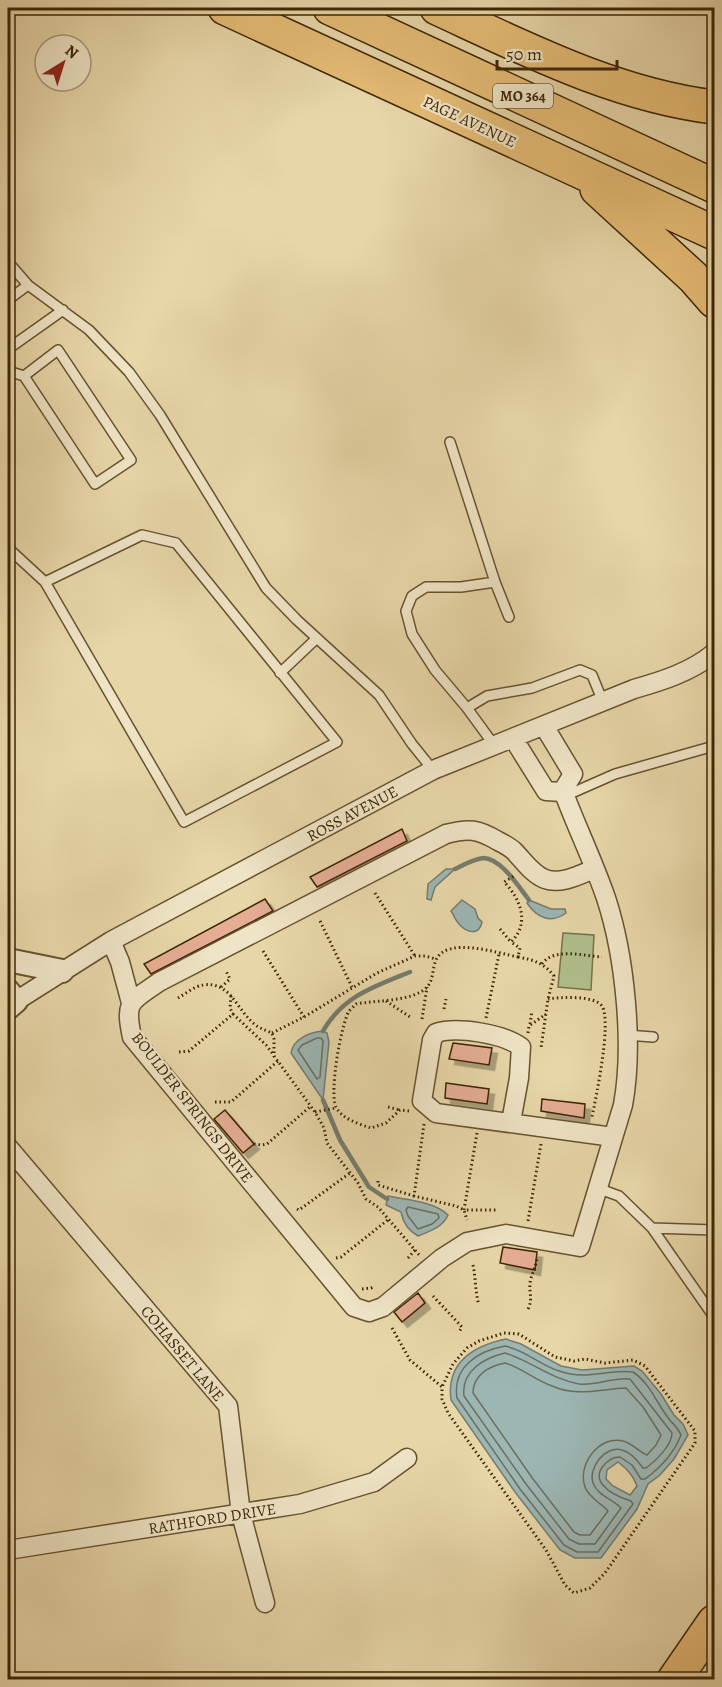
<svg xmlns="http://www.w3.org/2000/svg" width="722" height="1687" font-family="Alegreya,serif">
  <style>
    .green { fill: #b0bf8b; stroke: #777248; stroke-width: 1.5 }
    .water { fill: #9cb6b4; stroke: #767c6e; stroke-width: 1.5; fill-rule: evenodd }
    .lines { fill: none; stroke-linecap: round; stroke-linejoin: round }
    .shore { stroke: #6d6e5d; stroke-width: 1.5 }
    .stream { stroke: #767c6e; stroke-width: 4.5 }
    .building { fill: #e5ad94; stroke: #3e2606; stroke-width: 1.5; filter: url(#shadow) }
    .service-casing { stroke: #68522e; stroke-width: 12 }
    .minor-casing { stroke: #68522e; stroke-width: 21 }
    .tertiary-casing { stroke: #68522e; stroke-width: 26 }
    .motorway-casing { stroke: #3e2606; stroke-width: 36 }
    .path { stroke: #3e2606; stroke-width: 3; stroke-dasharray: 1.5 3; stroke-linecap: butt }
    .service { stroke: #efe4c6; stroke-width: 9 }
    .minor { stroke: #efe4c6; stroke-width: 18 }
    .tertiary { stroke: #efe4c6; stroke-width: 22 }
    .motorway { stroke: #e4bb74; stroke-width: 33 }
    .labels { text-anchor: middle; stroke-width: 4.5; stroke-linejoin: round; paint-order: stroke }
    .shield { fill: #efe4c6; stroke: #735f40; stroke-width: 1.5 }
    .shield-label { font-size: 15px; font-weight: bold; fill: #3e2606 }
    .street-label { font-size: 16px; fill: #3e2606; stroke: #efe4c6 }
  </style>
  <defs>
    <filter id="shadow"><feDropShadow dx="5.5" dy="5.5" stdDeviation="0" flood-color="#0004"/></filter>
  </defs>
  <rect width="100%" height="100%" fill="#e7d6a8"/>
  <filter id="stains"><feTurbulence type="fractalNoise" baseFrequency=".00333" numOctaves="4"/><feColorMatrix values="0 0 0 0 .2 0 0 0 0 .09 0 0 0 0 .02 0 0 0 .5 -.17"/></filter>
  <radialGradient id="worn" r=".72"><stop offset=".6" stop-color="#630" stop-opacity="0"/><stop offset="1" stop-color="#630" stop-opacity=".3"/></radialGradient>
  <path class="green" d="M563 933 594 935 591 990 558 987Z"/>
  <path class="water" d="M446 869H455L435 887 431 900 427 899 428 884Z
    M462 900 475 909 478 918 482 922C479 936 467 933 459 924 455 920 454 915 451 911Z
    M529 900 551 909H565L566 913C551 924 537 918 527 903Z
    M323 1031 327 1033 329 1042 323 1100 291 1053C293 1039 310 1032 323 1031Z
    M388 1196C406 1200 434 1201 448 1215 443 1227 430 1231 418 1236 409 1231 403 1223 401 1212L386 1205Z
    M506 1339 521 1344 561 1366 582 1370 634 1366 642 1371 661 1394 674 1415 683 1424 688 1435 674 1459 660 1475 648 1484 637 1509 601 1558H575L560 1550 515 1492 451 1400C446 1362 473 1346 506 1339ZM618 1462C627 1469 633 1475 637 1486L630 1495 613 1486 606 1479 607 1470Z"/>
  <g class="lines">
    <path class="shore" d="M317 1038H321L323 1041 320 1077 317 1079 298 1050 302 1045Z
      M408 1207 438 1214 439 1218 432 1224 418 1229 408 1216 406 1210Z
      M505 1346C525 1350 540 1365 559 1371 588 1381 606 1369 633 1372 650 1383 657 1404 669 1419 674 1425 678 1428 681 1435 674 1453 660 1468 645 1479H641L632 1465 620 1457C608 1457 593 1472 602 1484 609 1493 621 1498 631 1501L633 1504 598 1552H577L564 1545 520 1489 457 1398C452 1367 478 1351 505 1346Z
      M505 1353C531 1361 551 1379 579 1384 596 1386 613 1377 630 1379L672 1433C672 1445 656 1461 646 1468H643C638 1461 631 1452 622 1450 605 1445 588 1468 593 1483 598 1496 613 1499 621 1508L595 1544H579L569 1539 526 1484 464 1396C461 1371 484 1358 505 1353Z
      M505 1363C522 1368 535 1380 552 1386 577 1397 600 1389 626 1388L643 1407 661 1435 656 1445 647 1455C639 1452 632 1443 623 1441 599 1435 577 1465 585 1487 589 1498 601 1503 608 1511L590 1535H580L574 1532 533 1479 473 1393C473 1375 489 1366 505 1363Z"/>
    <path class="stream" d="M455 869C463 865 474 859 483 858 501 858 519 887 529 900
      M323 1031C343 996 375 986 410 972
      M323 1100 340 1140 369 1187 387 1199"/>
  </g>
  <path class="building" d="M402 829 407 841 317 887 310 877Z
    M265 899 273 911 151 974 144 964Z
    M453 1043 492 1048 489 1065 449 1059Z
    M446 1083 489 1089 487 1104 445 1098Z
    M542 1099 585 1104 584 1118 541 1111Z
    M225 1110 254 1144 243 1153 214 1119Z
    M503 1247 537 1252 535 1270 500 1263Z
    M418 1293 425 1303 402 1322 394 1312Z"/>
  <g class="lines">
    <g class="service-casing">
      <path id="service" d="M8 262 28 285
        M8 300 28 285 89 330 129 372 160 415 266 588 297 620 379 695 412 744 433 770
        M8 349 63 310
        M8 371 24 376 95 484 131 460 58 350 24 376
        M450 442 495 582 509 617
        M8 548 45 582 184 822 337 742 176 543 142 535 45 582
        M280 673 317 638
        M467 708 487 696 532 688 580 670 592 675 603 702
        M494 745 467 708 435 670 412 634 406 611 412 596 426 587H461L495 582
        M565 796 615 774 714 746
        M626 1035 653 1037
        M597 1188 619 1196 652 1228
        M714 1230 652 1228 714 1317"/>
    </g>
    <g class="minor-casing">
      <path id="minor" d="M544 726 573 774 562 792
        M513 738 546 791 562 792
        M562 792 565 796C578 830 594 863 606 898 625 956 634 1045 623 1105L580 1247 506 1234 467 1242 442 1258 383 1307 369 1312 354 1307 132 1037C124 1000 131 1002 159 982L446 834C469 828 478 829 498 841 504 844 510 847 514 851 523 860 532 874 545 879 561 885 579 875 594 869
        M111 941 120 962 131 1003
        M16 1001 111 941 433 770 634 689C662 681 691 672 714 653
        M511 1122 519 1078 521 1047C504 1034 457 1026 436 1033L432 1040 422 1101 436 1113 613 1137
        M8 1147 228 1406 241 1514 265 1603
        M8 1550 300 1504 374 1482 407 1458"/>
    </g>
    <g class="tertiary-casing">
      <path id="tertiary" d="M8 960 62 971
        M8 991 16 1001 8 1008"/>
    </g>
    <g class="motorway-casing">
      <path id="motorway" d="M225 8 714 233
        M330 8 714 186
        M437 8C526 49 616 95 714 107
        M597 189 693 277 714 301
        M674 1680 714 1622"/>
    </g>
    <path class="path" d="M375 893 415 956
      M320 921 352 987
      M500 929 511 942
      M263 951 304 1017
      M518 957C534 960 544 963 554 976L548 999 541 1048
      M542 964C554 947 584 956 602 957
      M221 987 230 979 226 971
      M231 996 230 1008 233 1014
      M178 998C185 994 195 986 203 985 229 981 236 1007 252 1022 258 1028 265 1030 272 1033L274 1039V1056L315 1112 324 1128 327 1143 358 1183 366 1199 378 1207 420 1256
      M548 999C559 997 594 995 602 1006 612 1022 596 1097 592 1117
      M386 1001 410 1017
      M444 1009 446 999
      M486 1018 499 954
      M422 1019 427 987
      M530 1024 532 1011
      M272 1033 304 1017 377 973 415 956H425L436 959
      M528 1033 529 1026 546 1014
      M179 1052 189 1051 233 1014 266 1045 273 1054
      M215 1102H231L278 1061
      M388 1107 400 1110
      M409 1111 400 1110 386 1123 371 1128C359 1124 342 1119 336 1107 329 1092 341 1025 349 1011 350 1010 355 1005 356 1004 375 1000 413 1002 427 987 434 979 432 969 436 960 447 936 497 953 518 957L520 948 511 942C530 924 521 899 504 882L514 876
      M315 1112 336 1108
      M424 1124 414 1196 456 1206 464 1210 467 1220
      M477 1133 464 1210H498
      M254 1144 261 1145 267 1144 311 1106
      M378 1181V1185L414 1196
      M297 1209 299 1210 350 1173
      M528 1221 541 1144
      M336 1258 341 1257 389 1219
      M408 1258 415 1250
      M473 1265C476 1279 475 1292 479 1305
      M362 1289 371 1288 374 1286
      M433 1296 462 1327 459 1332
      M528 1309C533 1299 529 1293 530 1283 531 1275 536 1267 537 1258
      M392 1328 410 1360 442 1387V1399L448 1413 546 1550 565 1585 574 1593 590 1588 605 1573 695 1443V1431L645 1366 633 1360 605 1363 585 1359 574 1361 555 1357 519 1334 504 1333 479 1341 467 1348 453 1364 442 1387"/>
    <use href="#service" class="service"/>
    <use href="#minor" class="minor"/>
    <use href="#tertiary" class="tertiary"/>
    <use href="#motorway" class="motorway"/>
  </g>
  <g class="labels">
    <rect class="shield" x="493" y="84" width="60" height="24" rx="4.5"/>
    <g class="shield-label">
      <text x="523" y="101">MO 364</text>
    </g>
    <g class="street-label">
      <text transform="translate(470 121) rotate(25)" y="6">PAGE AVENUE</text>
      <text transform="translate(352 813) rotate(-28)" y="6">ROSS AVENUE</text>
      <text transform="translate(193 1107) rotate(52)" y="6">BOULDER SPRINGS DRIVE</text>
      <text transform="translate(183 1353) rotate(50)" y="6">COHASSET LANE</text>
      <text transform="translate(212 1518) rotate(-9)" y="6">RATHFORD DRIVE</text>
    </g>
  </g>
  <rect width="722" height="1687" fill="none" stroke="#e7d6a8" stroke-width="30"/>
  <rect x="9" y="9" width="704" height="1669" fill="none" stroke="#3e2606" stroke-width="3"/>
  <rect x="15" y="15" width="692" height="1657" fill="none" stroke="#3e2606" stroke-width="1.5"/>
  <g transform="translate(63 63) rotate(38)"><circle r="28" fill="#efe4c6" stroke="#a89879" stroke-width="1.5"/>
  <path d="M0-4.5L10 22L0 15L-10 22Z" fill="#8f2418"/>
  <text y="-9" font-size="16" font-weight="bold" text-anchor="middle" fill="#3e2606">N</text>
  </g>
  <path d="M497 60v9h120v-9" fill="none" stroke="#3e2606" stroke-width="3"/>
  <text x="506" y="60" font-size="18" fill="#3e2606" stroke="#efe4c6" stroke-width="4.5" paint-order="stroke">50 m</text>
  <rect width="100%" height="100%" filter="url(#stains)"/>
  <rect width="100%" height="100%" fill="url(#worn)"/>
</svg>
